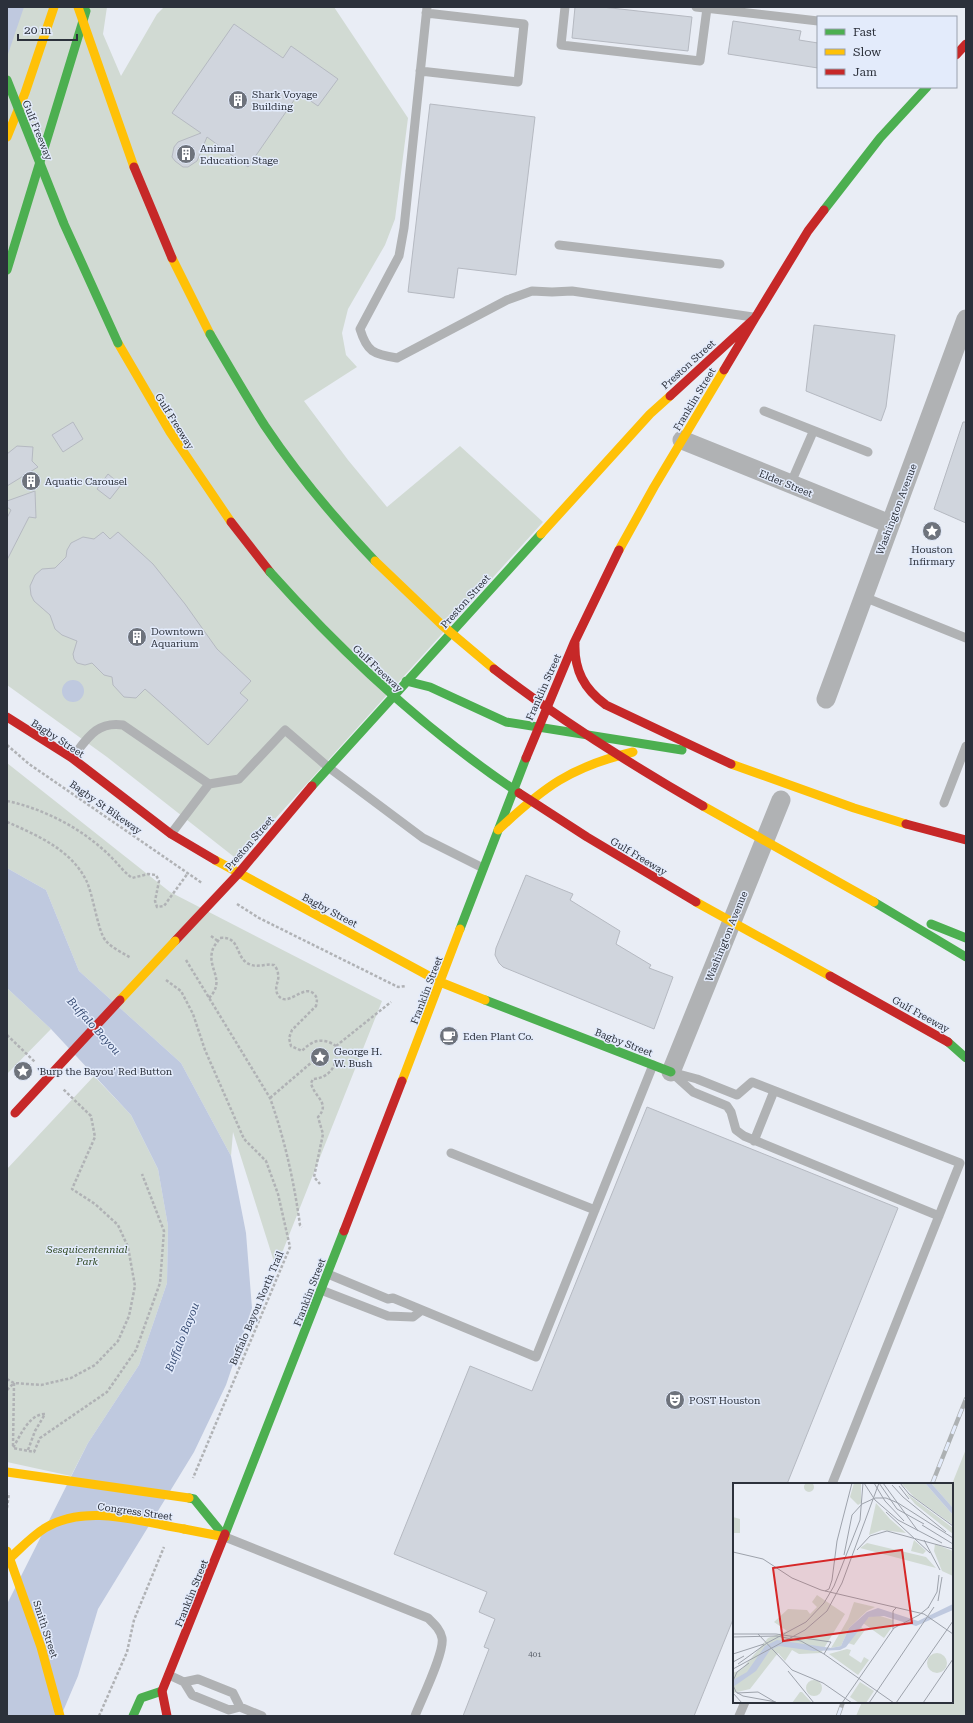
<svg xmlns="http://www.w3.org/2000/svg" width="973" height="1723" font-family="'Roboto Serif',serif">
  <style>
    .green { fill: #d1dad3 }
    .water { fill: #bfc9df }
    .building { fill: #d0d5dd; stroke: #b5b9c1 }
    .lines { fill: none; stroke-linecap: round; stroke-linejoin: round }
    .path { stroke: #b0b2b5; stroke-width: 2.5; stroke-dasharray: 3 2; stroke-linecap: butt }
    .lane { stroke: #b0b2b4; stroke-width: 9 }
    .street { stroke: #b0b2b4; stroke-width: 19 }
    .fast { stroke: #4caf50; stroke-width: 9 }
    .slow { stroke: #ffc107; stroke-width: 9 }
    .jam { stroke: #c62828; stroke-width: 9 }
    .rail-casing { stroke: #adb1b3; stroke-width: 4.5 }
    .rail { stroke: #e3ebfb; stroke-width: 3; stroke-dasharray: 9; stroke-linecap: butt }
    .fast-bridge { stroke: #4caf50; stroke-width: 9 }
    .slow-bridge { stroke: #ffc107; stroke-width: 9 }
    .jam-bridge { stroke: #c62828; stroke-width: 9 }
    .labels { text-anchor: middle; stroke-width: 3; stroke-linejoin: round; paint-order: stroke }
    .number-label { font-size: 8px; fill: #585e67 }
    .poi-label { font-size: 10px; fill: #2c313b; stroke: #e3ebfb; text-anchor: start }
    .street-label { font-size: 10px; fill: #2c313b; stroke: #e3ebfb }
    .park-label { font-size: 10px; font-style: italic; fill: #2d461f; stroke: #e3ebfb }
    .water-label { font-size: 11px; font-style: italic; fill: #3a4e75; stroke: #e3ebfb }
    .inset-road { fill: none; stroke: #9da2ab; stroke-width: 1 }
    .view { fill: #d62828; fill-opacity: 0.15; stroke: #d62828; stroke-width: 2 }
    .inset-edge { fill: none; stroke: #2c313b; stroke-width: 2 }
  </style>
  <rect width="100%" height="100%" fill="#e9edf5"/>
  <path class="green" d="M7 7H107L103 34 121 76 157 14 164 7H334L408 118 395 219 385 245 348 309 342 333 346 355 357 367 304 401 348 460 387 507 460 446 543 522 238 860 107 757 7 685Z
    M7 763 170 892 382 1001 276 1268 233 1132 231 1156 181 1063 79 971 46 890 7 868Z
    M7 988 51 1029 7 1074Z
    M94 1076 131 1115 158 1169 168 1226 167 1283 139 1365 88 1443 71 1476 7 1462V1169Z
    M966 1449V1716H856L862 1702H952V1484Z"/>
  <path class="water" d="M7 7H24L7 57Z
    M62 691a11 11 0 1 1 22 0a11 11 0 1 1-22 0Z
    M7 868 46 890 79 971 181 1063 231 1156 246 1233 252 1308 226 1385 194 1452 98 1609 78 1676 61 1716H7V1604L88 1443 139 1365 167 1283 168 1226 158 1169 131 1115 51 1029 7 988Z"/>
  <path class="building" d="M575 7H602L692 17 688 51 572 38Z
    M733 21 801 31 799 40 818 43V68L728 54Z
    M234 24 283 58 291 46 338 79 318 106 299 93 248 167 207 137 197 161 188 167H183L175 161 172 157 174 147 178 142 201 133 172 113Z
    M430 104 535 117 516 275 458 268 454 298 408 292Z
    M814 325 895 335 886 407 881 421 806 391Z
    M73 422 83 439 63 452 52 435Z
    M963 422H966V523L934 509Z
    M17 446 33 447 32 461 38 467 7 486V454Z
    M108 474 121 485 110 499 97 489Z
    M35 491 36 518 29 517 7 560V518L11 510 7 507V501Z
    M103 532 110 539 118 532 153 564 185 604 217 649 251 681 240 693 248 700 208 745 145 689 136 698 124 697 113 685 112 677 104 675 92 663 85 665 77 663 74 659 73 654 77 641 62 635 55 629 50 615 34 601 31 595 30 586 35 575 42 569 55 568 66 557 67 550 71 543 83 537 94 539Z
    M526 875 573 894 570 900 620 931 616 944 651 965 649 968 673 977 654 1029 503 967 499 963 495 955 496 948Z
    M647 1107 898 1208 787 1484H734V1617L694 1716H463L489 1649 484 1647 495 1619 479 1612 487 1592 394 1554 470 1366 532 1391Z"/>
  <g class="lines">
    <path class="path" d="M7 745 29 764 202 883
      M7 801C45 809 85 830 112 858 119 865 124 872 132 878L148 874 156 875 159 881 155 901 157 907 164 906 188 873
      M7 822C37 835 71 850 86 880 93 893 98 933 106 941 112 948 123 953 131 958
      M237 904 259 918 398 987 406 986
      M211 936 218 941
      M186 960 270 1098C285 1140 294 1182 300 1225L302 1227
      M166 980 181 991 193 1014 205 1050 244 1139 266 1161 278 1194 290 1247 193 1478
      M209 998C226 981 208 969 212 952 213 946 217 943 220 938 240 936 235 955 247 963 257 969 265 963 274 965 276 967 278 971 278 974 280 981 273 987 278 995 287 1009 304 983 314 994 318 998 317 1001 316 1006L292 1030 289 1038 291 1046 302 1051C312 1040 323 1037 336 1046 339 1063 331 1078 313 1079L311 1083C314 1097 331 1103 318 1117L323 1134 314 1177 320 1184
      M7 1035 35 1062
      M336 1046 391 1002
      M270 1098 312 1062
      M7 1379 14 1383 41 1385 71 1378 95 1365 118 1341 129 1316 135 1286 128 1247 118 1225 95 1204 72 1189 95 1137 91 1116 63 1089
      M7 1390 14 1383
      M13 1446 14 1383
      M28 1450 35 1431 45 1414C29 1414 20 1436 13 1448L34 1452 40 1438 107 1392 136 1350 160 1283 164 1231 142 1174
      M7 1508 9 1493
      M99 1716 127 1652 134 1620 164 1547"/>
    <path class="lane" d="M427 7 404 228 399 256 360 329C367 352 373 354 397 358L507 300 532 291 552 292 572 291 753 317
      M565 7 561 45 700 61 707 8
      M696 7 818 21
      M420 71 518 82 524 24 426 13
      M559 245 720 264
      M764 411 868 452
      M790 485 813 432
      M864 597 966 638
      M72 758C87 739 96 721 123 725L209 784
      M944 803 966 746
      M171 834 209 784 239 779 285 730 328 767 423 838 483 868
      M671 1072 697 1079 737 1095 752 1082 960 1163 832 1484
      M672 1073 693 1092 727 1106 731 1112 736 1130 744 1136 939 1216
      M754 1141 774 1091
      M451 1153 595 1210
      M328 1274 388 1299 393 1298 536 1357 653 1065
      M321 1290 388 1316 413 1317 422 1310
      M225 1537 428 1618C434 1624 440 1629 442 1638 445 1652 421 1700 415 1716
      M169 1675 184 1682 192 1695 229 1710 240 1707 262 1716
      M184 1682 198 1679 233 1693 240 1707
      M739 1716 745 1702"/>
    <path class="street" d="M682 440 890 524
      M826 699 966 319
      M671 1072 781 800"/>
    <path class="fast" d="M824 210 880 138 927 87
      M7 270 86 11
      M406 681 430 687 506 722 682 750
      M312 786 541 534
      M874 902 966 957
      M931 924 966 938
      M460 929 526 758
      M485 1000 671 1072
      M948 1042 966 1058
      M189 1498 194 1499 225 1537
      M225 1534 344 1231
      M133 1716 141 1698 162 1691"/>
    <path class="slow" d="M7 137 25 93 54 7
      M172 258 210 334
      M118 343 170 432 231 522
      M541 534 650 414 670 396
      M619 550 654 487 724 370
      M731 764 854 808 906 824
      M498 830C544 787 570 767 633 752
      M215 860 440 982 485 1000
      M402 1081 460 929
      M184 1529 225 1537
      M7 1551 41 1647 60 1716"/>
    <path class="jam" d="M956 55 966 44
      M724 370 755 318
      M670 396 755 318 808 231 824 210
      M231 522 270 572
      M575 643C574 670 584 689 606 705L731 764
      M7 717 72 758 171 834 215 860
      M526 758 574 643 619 550
      M906 824 966 840
      M175 941 238 874 312 786
      M344 1231 402 1081
      M167 1716 162 1691 225 1534"/>
    <g class="rail-casing">
      <path id="rail" d="M932 1484 966 1399
        M838 1716 843 1702"/>
    </g>
    <use href="#rail" class="rail"/>
    <path class="fast-bridge" d="M7 80 64 224 118 343
      M210 334C228 365 246 396 265 426 297 474 335 519 375 561
      M270 572C345 656 426 731 519 793"/>
    <path class="slow-bridge" d="M78 7 134 167
      M375 561 443 626 494 669
      M703 806 874 902
      M696 902 830 976
      M120 1000 175 941
      M7 1472 189 1498
      M10 1558C21 1548 32 1536 45 1528 86 1503 141 1522 184 1529"/>
    <path class="jam-bridge" d="M134 167 172 258
      M494 669C560 720 630 764 703 806
      M519 793 587 837 696 902
      M830 976 948 1042
      M15 1113 120 1000"/>
  </g>
  <defs>
    <g id="building-disc" transform="scale(1)"><circle r="9.5" fill="#6e737c" stroke="#e3ebfb"/><path d="M-4-6H4V6H1V3H-1V6H-4ZM-2.5-4.3h1.7v1.8h-1.7ZM.8-4.3h1.7v1.8H.8ZM-2.5-1h1.7V.8h-1.7ZM.8-1h1.7V.8H.8Z" fill="#fff"/></g>
    <g id="sight-disc" transform="scale(1)"><circle r="9.5" fill="#6e737c" stroke="#e3ebfb"/><path d="M0-6L1.8-2.2L6-1.7L2.9 1.2L3.7 5.4L0 3.3L-3.7 5.4L-2.9 1.2L-6-1.7L-1.8-2.2Z" fill="#fff"/></g>
    <g id="cafe-disc" transform="scale(1)"><circle r="9.5" fill="#6e737c" stroke="#e3ebfb"/><path d="M-5.5-4.5H6V0H3Q3 3.5 0 3.5H-2.5Q-5.5 3.5-5.5 0ZM3-3.2v2h1.7v-2ZM-6 4.5H4V6H-6Z" fill="#fff"/></g>
    <g id="theatre-disc" transform="scale(1)"><circle r="9.5" fill="#6e737c" stroke="#e3ebfb"/><path d="M-5-5.5Q0-4 5-5.5V0Q5 5 0 6Q-5 5-5 0ZM-3.3-2.5H-1v1.5H-3.3ZM1-2.5H3.3v1.5H1ZM-2.8 1Q0 5.5 2.8 1Z" fill="#fff"/></g>
  </defs>
  <g fill-rule="evenodd">
    <use href="#building-disc" x="238" y="100"/>
    <use href="#building-disc" x="186" y="154"/>
    <use href="#building-disc" x="31" y="481"/>
    <use href="#sight-disc" x="932" y="531"/>
    <use href="#building-disc" x="137" y="637"/>
    <use href="#cafe-disc" x="449" y="1036"/>
    <use href="#sight-disc" x="320" y="1057"/>
    <use href="#sight-disc" x="23" y="1071"/>
    <use href="#theatre-disc" x="675" y="1400"/>
  </g>
  <g class="labels">
    <g class="number-label">
      <text x="535" y="1657">401</text>
    </g>
    <g class="poi-label">
      <text x="252" y="98">Shark Voyage<tspan x="252" dy="12">Building</tspan></text>
      <text x="200" y="152">Animal<tspan x="200" dy="12">Education Stage</tspan></text>
      <text x="45" y="485">Aquatic Carousel</text>
      <text x="932" y="553" text-anchor="middle">Houston<tspan x="932" dy="12">Infirmary</tspan></text>
      <text x="151" y="635">Downtown<tspan x="151" dy="12">Aquarium</tspan></text>
      <text x="463" y="1040">Eden Plant Co.</text>
      <text x="334" y="1055">George H.<tspan x="334" dy="12">W. Bush</tspan></text>
      <text x="37" y="1075">'Burp the Bayou' Red Button</text>
      <text x="689" y="1404">POST Houston</text>
    </g>
    <g class="street-label">
      <text transform="translate(38 130) rotate(68)" y="4">Gulf Freeway</text>
      <text transform="translate(688 364) rotate(-42)" y="4">Preston Street</text>
      <text transform="translate(694 399) rotate(-59)" y="4">Franklin Street</text>
      <text transform="translate(175 421) rotate(58)" y="4">Gulf Freeway</text>
      <text transform="translate(786 483) rotate(22)" y="4">Elder Street</text>
      <text transform="translate(896 509) rotate(-69)" y="4">Washington Avenue</text>
      <text transform="translate(465 601) rotate(-48)" y="4">Preston Street</text>
      <text transform="translate(378 668) rotate(43)" y="4">Gulf Freeway</text>
      <text transform="translate(543 687) rotate(-66)" y="4">Franklin Street</text>
      <text transform="translate(58 738) rotate(33)" y="4">Bagby Street</text>
      <text transform="translate(106 807) rotate(35)" y="4">Bagby St Bikeway</text>
      <text transform="translate(249 843) rotate(-49)" y="4">Preston Street</text>
      <text transform="translate(639 856) rotate(31)" y="4">Gulf Freeway</text>
      <text transform="translate(330 910) rotate(28)" y="4">Bagby Street</text>
      <text transform="translate(726 936) rotate(-68)" y="4">Washington Avenue</text>
      <text transform="translate(426 990) rotate(-69)" y="4">Franklin Street</text>
      <text transform="translate(921 1014) rotate(29)" y="4">Gulf Freeway</text>
      <text transform="translate(624 1042) rotate(21)" y="4">Bagby Street</text>
      <text transform="translate(309 1292) rotate(-69)" y="4">Franklin Street</text>
      <text transform="translate(256 1308) rotate(-67)" y="4">Buffalo Bayou North Trail</text>
      <text transform="translate(135 1511) rotate(8)" y="4">Congress Street</text>
      <text transform="translate(191 1593) rotate(-68)" y="4">Franklin Street</text>
      <text transform="translate(46 1629) rotate(72)" y="4">Smith Street</text>
    </g>
    <g class="park-label">
      <text x="87" y="1253">Sesquicentennial<tspan x="87" dy="12">Park</tspan></text>
    </g>
    <g class="water-label">
      <text transform="translate(94 1026) rotate(48)" y="4">Buffalo Bayou</text>
      <text transform="translate(182 1337) rotate(-68)" y="4">Buffalo Bayou</text>
    </g>
  </g>
  <g transform="translate(733 1483)">
    <rect width="220" height="220" fill="#e9edf5"/>
    <path d="M71 4a5 5 0 1 1 10 0a5 5 0 1 1-10 0ZM121 0H128V20L125 22 117 14ZM168 0H192L220 32V42L181 14ZM198 0H220V25L219 24ZM173 10 220 45V51L182 21ZM143 20 157 36 173 50 149 47 136 52ZM0 34 7 36V50H0ZM181 57 193 68 190 71 178 68ZM134 60 193 74 203 85 127 65ZM202 61 220 68V93L209 88 201 68ZM84 112 112 131 88 170 66 171 59 167 52 178 45 170 17 206 0 210V190L9 186 35 155 54 148 41 139 55 126 74 127 77 131 84 124 79 119ZM121 119 142 124 134 128 116 145 108 163 98 165 115 136ZM144 132 160 137 159 144 151 155 130 140 136 134ZM127 143 132 147 121 162 115 160ZM114 166 118 167 116 172 128 180 131 174 136 177 125 192 96 171ZM194 180a10 10 0 1 1 20 0a10 10 0 1 1-20 0ZM73 205a8 8 0 1 1 16 0a8 8 0 1 1-16 0ZM127 199 141 208 133 220H126L117 214ZM67 209H69L79 220H59Z" fill="#d1dad3"/>
    <path d="M192 0H198L220 25V32ZM220 121V127L183 143 151 133 136 134 113 164 107 167 81 168 46 163 37 167 23 188 0 204V197L14 189 32 163 44 157 98 165 108 163 116 145 134 129 145 125 185 138Z" fill="#bfc9df"/>
    <path class="inset-road" d="M131 0 142 17 165 37 209 60M141 0 152 18 171 38M146 0 164 26 191 41M150 0 185 48M167 0 176 11 220 43M159 2 170 14 213 49M166 3 176 16M153 29 197 70M189 42 220 61M191 57 207 87M124 67 137 53 154 48 220 66M0 69 30 76 59 95 88 107 191 131 220 151M111 72 119 32 129 21 142 15H153L165 20 220 55M92 108 96 106 99 97 104 58 119 0M205 118 209 94M195 125 204 109 206 92M186 132 196 124M160 146V128L163 125M0 151H43L98 159 91 171M25 151 59 187 90 200 119 220M0 154 44 153 68 158 91 171 161 220M0 171 31 161M0 179 11 173M5 181 34 160 73 139 91 120 101 103 127 37 130 0M0 186 72 147 94 128 109 100 146 0M55 188 81 220M0 198 4 189 16 180M0 202 3 209 10 213 43 219M0 210 9 220M4 210 25 209 42 219M109 220 161 145 186 132M136 220 201 124M163 220 220 138M190 220 220 176"/>
    <path class="view" d="M169 67 179 140 50 158 40 85Z"/>
    <rect width="220" height="220" class="inset-edge"/>
  </g>
  <rect width="973" height="1723" fill="none" stroke="#2c313b" stroke-width="16"/>
  <rect x="817" y="16" width="140" height="72" fill="#e3ebfb" stroke="#9aa1ae"/>
  <rect x="825" y="29" width="20" height="6" fill="#4caf50" stroke="#9aa1ae"/>
  <text x="853" y="36" font-size="12" fill="#2c313b">Fast</text>
  <rect x="825" y="49" width="20" height="6" fill="#ffc107" stroke="#9aa1ae"/>
  <text x="853" y="56" font-size="12" fill="#2c313b">Slow</text>
  <rect x="825" y="69" width="20" height="6" fill="#c62828" stroke="#9aa1ae"/>
  <text x="853" y="76" font-size="12" fill="#2c313b">Jam</text>
  <path d="M18 34v6h59v-6" fill="none" stroke="#2c313b" stroke-width="2"/>
  <text x="24" y="34" font-size="12" fill="#2c313b" stroke="#e3ebfb" stroke-width="3" paint-order="stroke">20 m</text>
</svg>
